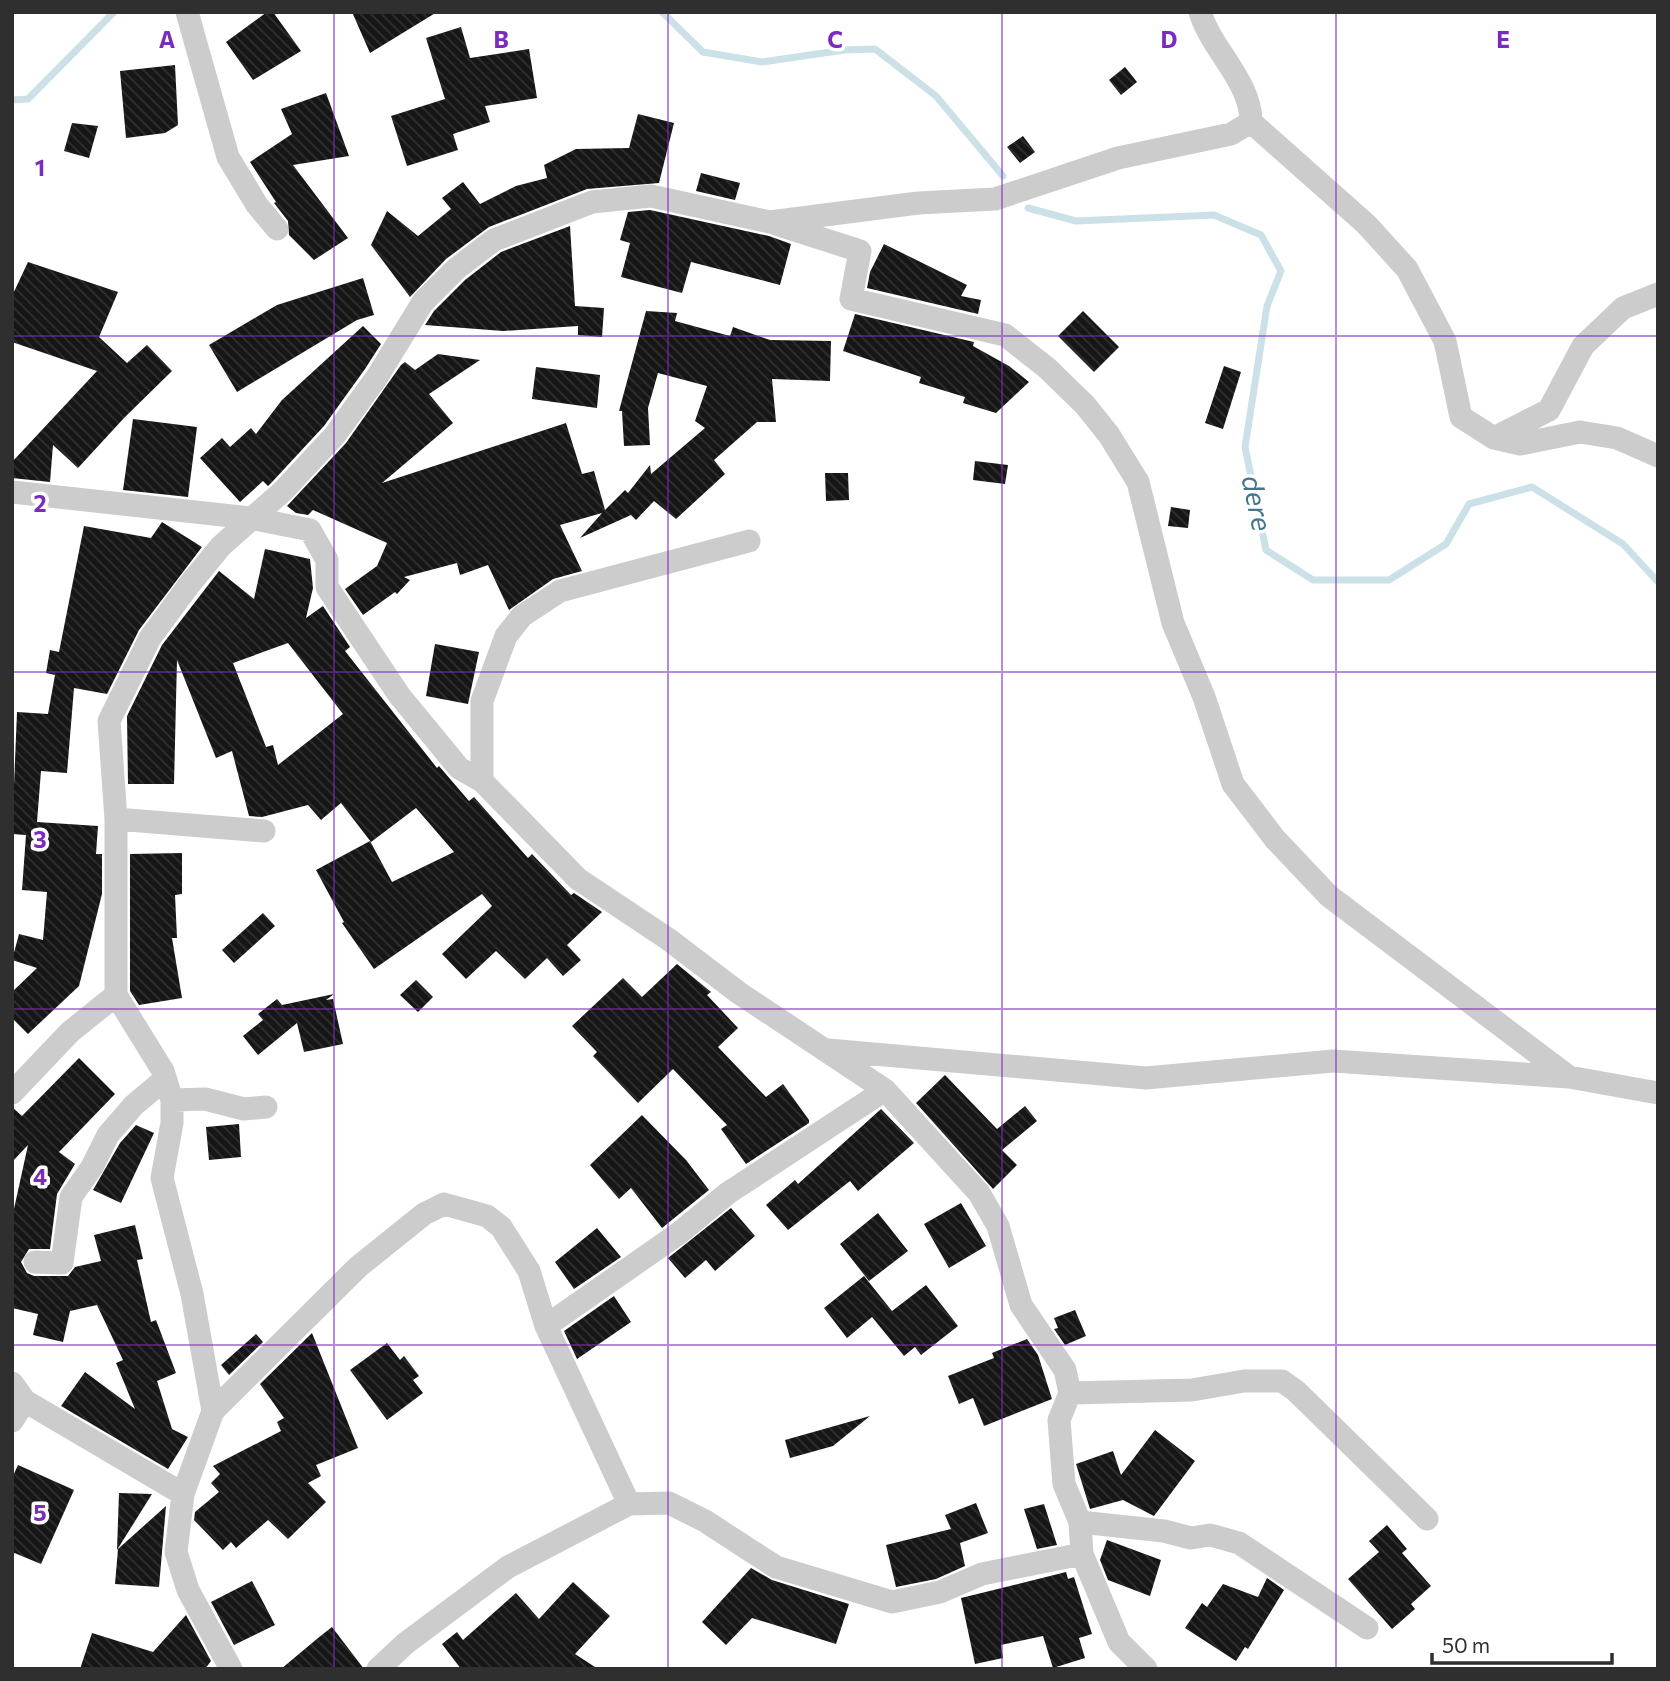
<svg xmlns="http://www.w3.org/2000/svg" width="1670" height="1681" font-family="Commissioner,sans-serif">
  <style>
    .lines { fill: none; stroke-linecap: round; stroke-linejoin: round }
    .stream { stroke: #cce0e8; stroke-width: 7 }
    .building { fill: url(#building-back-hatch); fill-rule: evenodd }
    .minor { stroke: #ccc; stroke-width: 23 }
    .grid { fill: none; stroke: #7b2cbf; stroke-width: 2; stroke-opacity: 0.55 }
    .labels { text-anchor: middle; stroke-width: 7; stroke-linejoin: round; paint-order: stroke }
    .water-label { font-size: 28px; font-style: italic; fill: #457589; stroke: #fff }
    .grid-label { font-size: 23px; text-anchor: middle; font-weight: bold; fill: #7b2cbf; stroke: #fff; stroke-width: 7; stroke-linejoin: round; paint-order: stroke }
  </style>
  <defs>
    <pattern id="building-back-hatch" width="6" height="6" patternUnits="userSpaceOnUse" patternTransform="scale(1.75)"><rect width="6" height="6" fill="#161616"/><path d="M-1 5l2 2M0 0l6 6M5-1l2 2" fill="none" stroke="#303030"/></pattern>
  </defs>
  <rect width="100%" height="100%" fill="#fff"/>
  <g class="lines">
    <path class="stream" d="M662 12 703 52 762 62 844 50 875 49 936 96 1003 176
      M12 100 28 99 114 12
      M1028 208 1076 221 1214 215 1261 235 1281 271 1267 306 1245 447 1266 550 1313 580H1389L1446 544 1469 504 1532 487 1623 544 1658 582"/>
  </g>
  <path class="building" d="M267 12H273L301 51 253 80 226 42Z
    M352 12H437L370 53Z
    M461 27 470 58 529 49 537 98 485 106 490 122 453 134 458 150 407 166 391 116 445 99 426 38Z
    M175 65 178 125 165 133 126 138 120 71Z
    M1125 67 1137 82 1121 95 1109 80Z
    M326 93 349 156 293 165 348 238 314 260 289 235 288 221 274 203 276 202 250 162 292 134 281 109Z
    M638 114 674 123 659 183 587 189 489 227 446 259 410 297 371 245 387 211 418 236 451 209 442 198 463 182 480 204 516 186 547 178 544 165 576 149 629 148Z
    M72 123 98 126 89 158 64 151Z
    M1023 136 1035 152 1020 163 1007 147Z
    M701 173 740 183 735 200 696 191Z
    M650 210 769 236 791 244 780 285 691 262 682 293 621 277 630 243 620 240 628 212Z
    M570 226 575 306 604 308 602 337 578 335V326L503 331 425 325 434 311 465 280 501 252Z
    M884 244 967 285 961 296 981 300 978 314 867 288 870 272Z
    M28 262 118 292 99 337 127 363 147 345 172 371 124 418 78 468 53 445 50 482 12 478V462L97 371 12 342V296Z
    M363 278 374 315 357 320 237 392 209 345 277 305Z
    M646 311 677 313 675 321 730 336 733 327 770 340 831 341 830 381 772 379 776 422H757L714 460 725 474 676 519 654 501 636 520 631 515 580 538 602 513 560 525 582 571 553 579 509 610 488 565 460 575 457 563 404 577 410 580 397 594 395 592 363 615 345 589 377 566 387 543 313 510 308 515 296 513 287 506 346 443 401 365 405 362 415 370 438 354 480 360 429 394 453 423 382 483 566 423 582 474 594 471 605 510 625 490 628 493 650 465 651 474 705 428 695 421 707 386 658 373 648 408 650 445 624 446 622 411H619Z
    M1083 311 1119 347 1094 372 1058 336Z
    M855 314 974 342 973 346 1009 366 1029 382 996 413 963 403 965 397 919 383 921 377 843 351Z
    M363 326 381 344 365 369 324 426 273 481 268 486 263 481 240 502 200 458 222 438 230 447 251 428 256 434 282 400Z
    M1224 366 1241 372 1223 429 1205 423Z
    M536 367 600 375 597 408 532 399Z
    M133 419 197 427 188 497 123 490Z
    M975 461 1008 465 1005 484 973 480Z
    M825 473H848L849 500 826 501Z
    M1171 507 1190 510 1188 528 1168 526Z
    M162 522 202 547 139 630 107 694 74 688 67 773 41 771 37 822 98 826 96 854H102V894L79 986 28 1034 12 1018V992L37 968 12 960 19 934 43 940 47 892 22 890 26 835 12 834 17 712 48 714 55 675 46 673 50 650 59 652 84 526 151 538Z
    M265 549 310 559 313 588 306 618 323 606 350 647 345 651 437 768 439 766 469 801 474 797 528 858 532 854 571 895 574 893 602 912 567 945 581 960 563 976 547 958 525 979 496 951 466 979 442 954 492 906 482 894 374 969 342 923 344 922 316 870 370 841 392 882 454 852 416 808 371 842 341 803 321 820 308 805 262 817 249 816 232 751 216 758 177 660 174 784H128L127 716 162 645 219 571 254 599ZM288 643 343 714 278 765 273 745 266 747 233 663Z
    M435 644 479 652 468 704 426 696Z
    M182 853V894L175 895 177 938H172L182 998 139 1005 130 991V854Z
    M263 913 275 926 234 963 222 950Z
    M677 964 711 992 707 995 738 1028 718 1047 766 1097 783 1084 809 1120V1123L746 1164 721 1129 727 1125 673 1069 638 1103 593 1056 597 1052 572 1026 623 978 642 997Z
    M416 980 433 997 418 1012 400 995Z
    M334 994 326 1000 333 999 343 1044 304 1052 297 1023 258 1055 243 1036 263 1020 258 1014 277 999 282 1005Z
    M79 1058 115 1094 59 1152 75 1164 57 1194 50 1249H29L21 1262 27 1273 34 1276H68L75 1267 101 1261 94 1235 135 1225 143 1259 137 1260 151 1322 156 1320 176 1373 157 1381 172 1429 188 1437 168 1469 61 1406 85 1372 135 1409 116 1363 123 1360 97 1305 70 1311 63 1342 33 1335 38 1314 12 1308V1218L28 1145 12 1162V1107L22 1116Z
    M945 1075 997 1129 1025 1106 1037 1121 1002 1150 1017 1165 993 1189 916 1103Z
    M881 1109 914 1143 858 1191 850 1181 788 1230 766 1205 795 1180 798 1184Z
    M642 1115 686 1160 709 1190 662 1228 631 1188 619 1199 590 1165Z
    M239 1124 241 1157 209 1160 206 1127Z
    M136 1125 154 1133 121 1203 93 1190 120 1143Z
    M961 1203 986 1246 949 1268 924 1224Z
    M731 1208 755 1236 715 1271 706 1260 685 1278 668 1258Z
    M878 1213 908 1251 869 1281 840 1244Z
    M597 1228 621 1257 574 1289 555 1262Z
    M864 1276 892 1311 926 1285 958 1326 921 1355 915 1347 904 1356 872 1317 847 1338 824 1308Z
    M614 1296 631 1322 577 1359 564 1331Z
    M1075 1310 1086 1336 1065 1345 1054 1329 1058 1328 1054 1318Z
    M312 1333 358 1448 316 1465 321 1476 308 1483 326 1502 288 1539 268 1520 236 1548 231 1542 223 1550 194 1520 195 1512 219 1492 211 1483 220 1474 213 1466 281 1431 277 1422 284 1418 260 1384Z
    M256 1334 263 1342 229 1375 221 1365Z
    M1027 1339 1038 1355 1052 1399 984 1426 973 1398 959 1404 948 1376 994 1358 992 1353Z
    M387 1343 400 1360 404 1356 419 1376 413 1380 423 1393 387 1420 350 1370Z
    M870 1416 833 1446 790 1458 785 1440Z
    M1155 1430 1195 1461 1154 1516 1123 1500 1090 1509 1076 1464 1113 1451 1121 1475Z
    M18 1465 74 1490 41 1564 12 1552V1478Z
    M119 1493 152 1494 117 1550Z
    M976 1503 988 1533 960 1543 965 1566 936 1579 896 1587 886 1545 951 1529 945 1515Z
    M1044 1504 1057 1545 1037 1549 1024 1509Z
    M166 1506 159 1587 115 1584 118 1549Z
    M1387 1525 1407 1549 1402 1553 1431 1586 1411 1604 1415 1609 1392 1629 1348 1579 1379 1552 1369 1541Z
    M1107 1540 1161 1560 1150 1596 1108 1580 1100 1560Z
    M751 1568 772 1580 849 1604 836 1644 752 1618 726 1645 702 1622Z
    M1066 1572 1068 1579 1074 1577 1092 1634 1079 1638 1085 1658 1053 1668 1043 1636 1001 1645 1003 1658 975 1664 961 1598Z
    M1267 1578 1284 1590 1248 1649 1245 1647 1236 1661 1185 1628 1202 1603 1207 1607 1223 1584 1258 1597Z
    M252 1581 275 1625 234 1645 211 1602Z
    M573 1582 610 1616 575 1654 598 1669H461L442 1644 457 1632 463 1640 516 1593 539 1619Z
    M186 1615 211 1661 205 1669H80L92 1633 153 1652Z
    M332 1627 364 1669H281L318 1638Z"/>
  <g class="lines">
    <path class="minor" d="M187 12 228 157 257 205 277 229
      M1251 122 1366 224 1407 269 1445 341 1461 417 1494 438 1549 410 1583 346 1623 308 1658 294
      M776 224 860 251 851 299 1005 335 1047 368 1085 405 1109 435 1138 482 1173 623 1204 697 1233 784 1275 839 1329 896 1569 1077
      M1494 438 1520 444 1580 432 1617 438 1658 456
      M12 492 250 518 310 530 327 560V587L399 695 459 768 482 781 578 879 668 939 739 993 885 1090 979 1193 998 1226 1021 1305 1065 1370 1070 1393 1059 1420 1064 1484 1080 1522 1082 1554 1119 1642 1146 1669
      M482 781V701L506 636 522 616 560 591 749 541
      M116 819 264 831
      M828 1050 1146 1078 1333 1061 1569 1077 1658 1093
      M12 1093 70 1032 116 995
      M172 1100 205 1099 244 1109 266 1107
      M35 1262 62 1263 71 1197 92 1167 108 1135 134 1105 165 1079
      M546 1326 678 1234 728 1193 885 1090
      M12 1383 25 1401 183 1494
      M1070 1393 1192 1390 1244 1381H1282L1296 1391 1427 1519
      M213 1411 192 1294 162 1178 172 1123V1100L163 1071 116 995V819L109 721 150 638 189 585 221 546 283 491 335 435 377 377 423 302 456 269 494 240 592 202 651 196 770 222 918 203 995 199 1118 158 1231 134 1251 122C1251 81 1212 51 1200 12
      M12 1421 25 1401
      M1080 1522 1164 1531 1191 1538 1210 1535 1239 1543 1367 1628
      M231 1669 188 1590 176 1552 183 1494 213 1411 358 1267 424 1214 444 1204 487 1216 501 1227 529 1271 546 1326 629 1504
      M378 1669 406 1643 508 1567 629 1504 669 1503 705 1521 776 1567 892 1602 940 1592 982 1574 1082 1554"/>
  </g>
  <path class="grid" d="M334 12V1669M668 12V1669M1002 12V1669M1336 12V1669M12 336H1658M12 672H1658M12 1009H1658M12 1345H1658"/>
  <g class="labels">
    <g class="water-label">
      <text transform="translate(1257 503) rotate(78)" y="10">dere</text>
    </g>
  </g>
  <g class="grid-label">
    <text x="167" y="48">A</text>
    <text x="501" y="48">B</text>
    <text x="835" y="48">C</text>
    <text x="1169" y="48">D</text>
    <text x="1503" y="48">E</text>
    <text x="40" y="176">1</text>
    <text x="40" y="512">2</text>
    <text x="40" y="848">3</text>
    <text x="40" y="1185">4</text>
    <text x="40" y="1521">5</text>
  </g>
  <rect width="1670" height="1681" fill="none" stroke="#2f2f2f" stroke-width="28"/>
  <path d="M1432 1653v10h180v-10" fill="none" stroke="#2f2f2f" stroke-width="3.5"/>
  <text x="1442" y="1653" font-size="21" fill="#2f2f2f" stroke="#ffffff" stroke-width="5" paint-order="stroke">50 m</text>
</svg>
